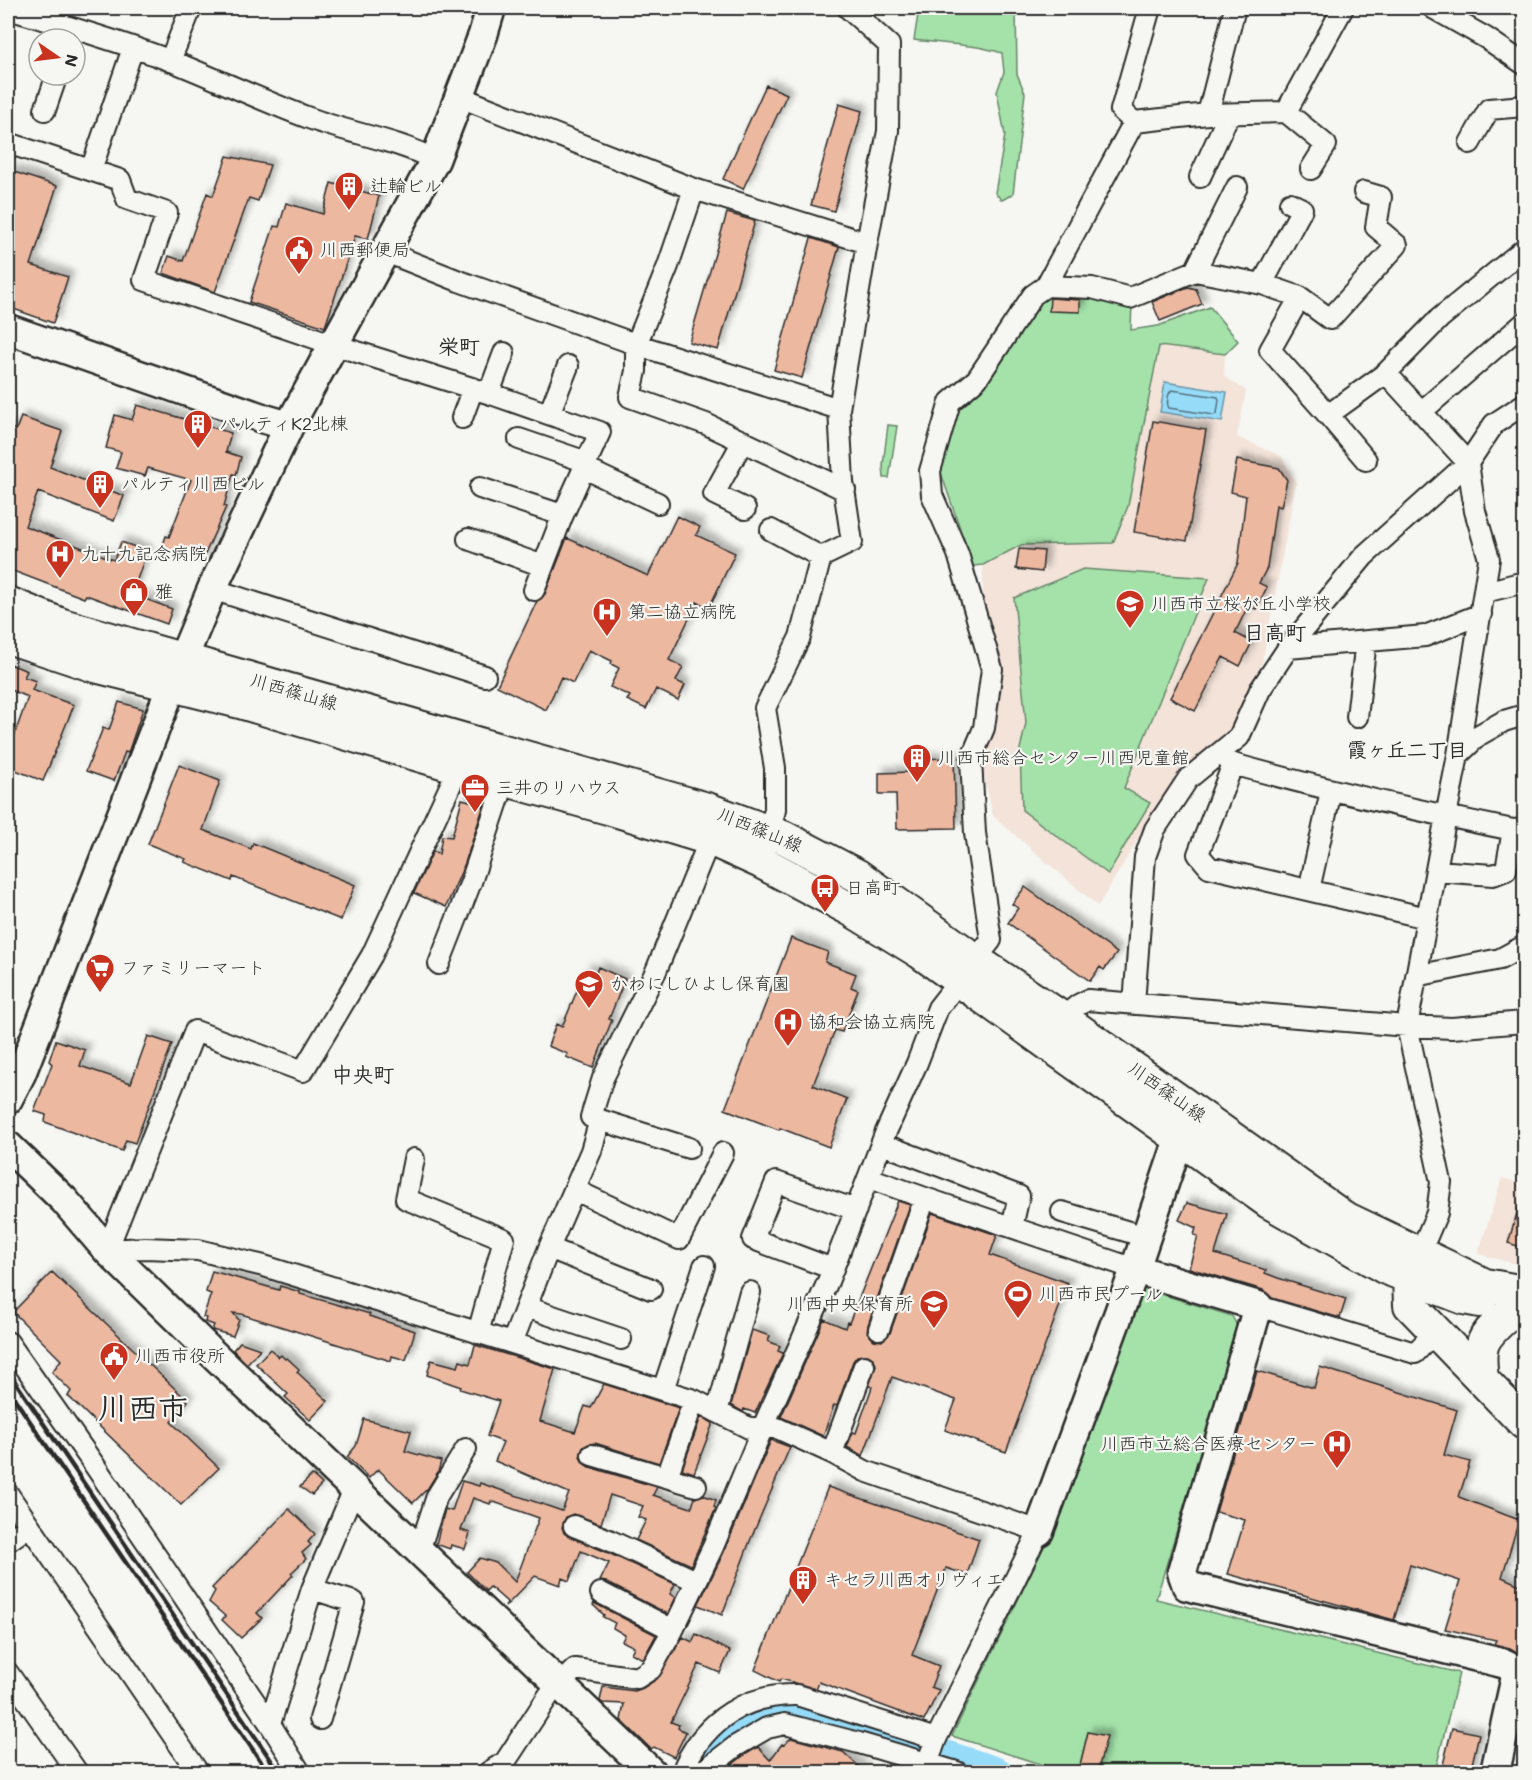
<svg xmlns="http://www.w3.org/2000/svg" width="1532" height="1780" font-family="Mali,'Klee One',sans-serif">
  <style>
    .built { fill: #f3e3d9 }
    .green { fill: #a4e2a9; stroke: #68866a; stroke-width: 1.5 }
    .water { fill: #96dbf8; stroke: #6b95a6; stroke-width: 1.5 }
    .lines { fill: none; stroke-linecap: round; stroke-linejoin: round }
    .shore { stroke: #56717d; stroke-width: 1.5 }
    .river { stroke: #96dbf8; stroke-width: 30 }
    .building { fill: #edb8a0; stroke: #2b2b2b; stroke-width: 1.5; filter: url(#shadow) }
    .street-casing { stroke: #2b2b2b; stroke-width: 24 }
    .secondary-casing { stroke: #2b2b2b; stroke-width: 33 }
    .primary-casing { stroke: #2b2b2b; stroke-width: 36 }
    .street { stroke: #f6f6f2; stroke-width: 20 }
    .secondary { stroke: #f6f6f2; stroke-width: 28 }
    .primary { stroke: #f6f6f2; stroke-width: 32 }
    .rail { stroke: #2b2b2b; stroke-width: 4.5 }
    .labels { text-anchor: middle; stroke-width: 4.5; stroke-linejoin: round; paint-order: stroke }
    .poi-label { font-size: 18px; fill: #2b2b2b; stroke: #f6f6f2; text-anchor: start }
    .street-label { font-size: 18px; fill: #2b2b2b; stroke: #f6f6f2 }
    .neighbourhood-label { font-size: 20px; font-weight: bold; fill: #2b2b2b; stroke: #f6f6f2 }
    .quarter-label { font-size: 21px; font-weight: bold; fill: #2b2b2b; stroke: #f6f6f2 }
    .town-label { font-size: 30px; font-weight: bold; fill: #2b2b2b; stroke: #f6f6f2 }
  </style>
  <defs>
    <filter id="shadow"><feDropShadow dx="5.5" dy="-5.5" stdDeviation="3" flood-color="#0004"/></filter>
  </defs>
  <rect width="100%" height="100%" fill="#f6f6f2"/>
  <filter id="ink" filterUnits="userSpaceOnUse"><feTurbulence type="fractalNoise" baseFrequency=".0167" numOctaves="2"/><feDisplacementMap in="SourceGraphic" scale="12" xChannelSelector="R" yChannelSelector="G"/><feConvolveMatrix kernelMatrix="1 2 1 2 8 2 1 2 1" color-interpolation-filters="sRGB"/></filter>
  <g filter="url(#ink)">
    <path class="built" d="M1159 346 1225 354 1224 376 1246 391 1237 437 1281 456 1296 483 1262 663 1228 736 1180 769 1098 906 993 816 982 766 1000 669 983 597V565L1021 545 1113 543 1128 506Z
      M1502 1178 1524 1184V1266L1478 1254Z"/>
    <path class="green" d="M919 8H1016L1017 74 1025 93 1013 194 1002 200 995 193 1005 135 997 92 1004 72 1002 53C974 44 944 44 914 40Z
      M1049 290 1132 301 1131 330 1158 326 1210 307 1238 341 1225 354 1159 346 1128 506 1113 543 1021 545 983 565 973 566 941 473 956 409 1032 300Z
      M888 425 897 426 889 478H884L883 465Z
      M1083 569 1209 578 1124 788 1150 803 1108 874 1022 810 1020 749 1026 723 1014 598Z
      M1141 1288 1232 1316 1238 1328 1156 1599 1459 1673 1435 1772H1065L952 1736 1049 1536Z"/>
    <path class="water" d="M1165 382 1227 392 1222 422 1160 412Z"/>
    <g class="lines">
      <path class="shore" d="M1172 390 1218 397 1219 400 1217 413 1214 415 1169 408C1166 404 1168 392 1172 390Z"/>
      <path class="river" d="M705 1753 749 1718 787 1707 856 1726 997 1772"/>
    </g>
    <path class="building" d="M766 85 787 94 743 189 723 179Z
      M839 104 862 111 834 211 811 205Z
      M227 156 270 165 258 201 249 198 215 292 163 273 169 256 183 261 207 193 213 196Z
      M8 170 57 186 31 265 68 277 53 323 8 307Z
      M331 183 379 196 368 239 355 236 325 327 249 302 274 226 279 227 286 203 323 214Z
      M727 213 755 221 718 350 689 342Z
      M811 238 839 247 802 378 774 370Z
      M1188 287 1196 289 1202 304 1160 321 1152 302Z
      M1050 298 1080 300V312L1049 311Z
      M137 405 231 433 226 452 241 457 236 475 233 474 224 506 226 507 201 563 162 548 166 536 169 537 191 480 148 468 145 476 116 468 121 452 106 448 115 415 132 420Z
      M21 417 62 431 50 467 124 496 114 521 38 492 25 526 114 560 121 542 147 551 132 594 172 609 167 624 86 595 84 598 8 569V427L16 430Z
      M1153 421 1206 430 1187 541 1134 532Z
      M1237 460 1279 468 1287 480 1281 507 1276 505 1267 568 1259 583 1267 587 1256 609 1248 606 1235 633 1252 642 1240 666 1223 657 1195 711 1170 698 1238 563 1246 496 1231 492Z
      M677 516 700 527 696 535 735 553 709 608 697 602 669 660 683 667 676 681 685 685 678 700 656 689 646 709 627 700 630 696 610 687 619 668 611 664 612 661 589 650 573 683 561 677 546 710 497 686 537 601 545 594 567 538 648 576Z
      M1019 549 1044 551 1042 572 1016 569Z
      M10 664 27 671 24 677 36 681 32 690 74 705 43 781 8 767V753L28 697 8 689V671Z
      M119 702 143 709 128 753 125 752 114 781 86 771 103 728 109 730Z
      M954 758 956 828 897 829 896 794H879V773L911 772V759Z
      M179 765 220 781 203 830 251 849 253 843 355 885 341 920 233 877 232 881 184 862 186 859 148 844Z
      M462 799 484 805 465 863 446 907 414 893 433 851 439 854 442 836 452 837Z
      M1025 887 1117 953 1104 970 1100 967 1090 981 1008 923 1018 908 1012 904Z
      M791 938 828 952 825 962 856 974 851 987 858 990 842 1032 835 1030 813 1085 847 1099 829 1147 780 1128 779 1130 725 1109Z
      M598 967 625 979 609 1019 612 1020 593 1068 566 1057 568 1054 548 1046 556 1024 562 1027 586 969 596 973Z
      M148 1036 172 1044 135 1143 126 1140 122 1151 45 1122 46 1115 34 1111 52 1064 49 1061 56 1040 85 1050 80 1066 131 1083Z
      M1521 1200H1524V1248L1508 1243Z
      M898 1201 910 1205 868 1325 867 1332 874 1340 882 1341 890 1333 932 1213 997 1235 990 1255 1068 1283 1006 1452 945 1430 956 1400 892 1377 863 1456 847 1447 853 1432 856 1433 872 1387 869 1386 876 1365 874 1359 868 1355 857 1356 853 1361 837 1406 834 1405 823 1436 781 1417 824 1319 845 1328 847 1322 849 1323Z
      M1187 1203 1227 1214 1215 1254 1266 1270 1265 1273 1278 1278 1346 1299 1340 1318 1272 1298 1263 1290 1189 1268 1198 1236 1194 1235 1196 1228 1179 1220Z
      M212 1271 279 1290 280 1286 300 1292V1294L370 1314 369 1316 415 1331 406 1360 392 1356 391 1361 241 1314 233 1313 239 1320 233 1336 212 1330 214 1325 205 1322 206 1318 203 1317 211 1294 206 1292Z
      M52 1272 188 1401 171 1422 219 1468 181 1505 68 1396 71 1391 52 1372 61 1360 13 1312Z
      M752 1330 770 1336 768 1341 780 1346 778 1351 783 1353 755 1413 744 1409 743 1412 731 1405Z
      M240 1342 260 1349 247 1364 233 1350Z
      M475 1345 555 1369 540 1421 575 1432 585 1406 591 1408 604 1384 679 1408 659 1463 595 1443 589 1444 583 1447 580 1457 583 1463 589 1467 657 1487 653 1495 691 1508 695 1498 703 1495 716 1500 714 1507 716 1508 691 1565 636 1540 646 1520 638 1517 643 1506 610 1495 601 1524 573 1514 566 1517 562 1527 564 1533 570 1537 604 1551 675 1584 670 1594 676 1597 668 1614 606 1582 600 1581 609 1563 581 1551 569 1581 562 1578 560 1585 535 1576 505 1607 507 1602 490 1587 486 1591 467 1572 480 1558 496 1563 515 1582 539 1518 491 1501 490 1504 473 1498 461 1530 470 1533 465 1549 451 1545 450 1549 436 1544 445 1509 452 1511 462 1481 479 1486 480 1483 562 1511 569 1493 495 1461 503 1442 487 1436 499 1401 460 1389 461 1387 427 1375 431 1360 458 1367 460 1361 470 1364Z
      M270 1349 279 1357 281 1355 285 1359 287 1358 299 1369 297 1372 328 1401 310 1420 285 1397 288 1394 256 1364Z
      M1320 1367 1457 1410 1444 1455 1470 1462 1459 1497 1519 1520 1502 1577 1524 1587V1657L1510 1648 1494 1644 1496 1640 1445 1629 1460 1581 1410 1565 1394 1620 1228 1574 1245 1520 1216 1512 1257 1371 1314 1388Z
      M701 1417 713 1423 694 1473 682 1469Z
      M364 1419 411 1431 405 1451 441 1461 438 1472 428 1488 413 1503 378 1469 369 1478 347 1457 356 1446Z
      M771 1440 790 1447 750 1541 722 1615 698 1605 724 1552Z
      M312 1475 322 1484 312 1495 300 1487Z
      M828 1487 979 1539 967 1575 946 1568 912 1655 939 1666 931 1687 939 1690 924 1721 819 1682 816 1689 781 1679 779 1682 755 1670Z
      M289 1509 315 1534 308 1542 311 1545 302 1553 306 1559 291 1573 293 1575 257 1613 262 1618 241 1638 222 1620 225 1616 209 1602 215 1591 212 1588Z
      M594 1603 656 1635 643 1659 631 1653 634 1647 622 1641 625 1635 613 1628 615 1623 603 1617 604 1615 593 1605Z
      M696 1634 730 1651 720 1673 699 1664 671 1722 679 1725 678 1728 686 1732 674 1757 654 1747 651 1749 621 1720 624 1704 603 1703 600 1701 603 1687 635 1691 643 1688 657 1679 683 1637 692 1642Z
      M1452 1728 1479 1734 1470 1773H1441Z
      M1088 1732 1107 1736 1097 1773H1078Z
      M791 1738 843 1752 866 1773H722L743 1756 758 1747 770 1760 782 1744 784 1745Z"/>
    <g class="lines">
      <g class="street-casing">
        <path id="street" d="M1433 8 1486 38 1524 64
          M8 9C63 25 119 41 174 62 219 80 263 101 309 118 351 134 395 139 435 160
          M170 61 191 8
          M460 97 694 189 867 243
          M45 110 57 75
          M1286 112 1326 145 1311 169
          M1208 114 1286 112 1343 8
          M1134 122 1121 110 1150 8
          M8 143 120 180 127 199 167 213 144 280 335 345 494 395 600 432 562 517 534 590
          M1470 143 1489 109 1524 106
          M91 170 133 48
          M1200 177 1229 114
          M694 189 668 266 636 345V371L630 397 706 424 845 490
          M386 252 459 281 638 345 839 409
          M1195 271 1237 187
          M1262 284 1302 209 1290 203
          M1046 286 1092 288 1130 298 1195 271 1262 284 1300 297 1270 350 1328 415 1386 373 1440 318 1524 249
          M1300 297 1330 319 1397 245 1376 227 1381 197 1364 192
          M489 393 504 353
          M1421 412 1524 323
          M549 414 568 366
          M1328 415 1366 460
          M462 418 473 388
          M519 439 587 462
          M743 441 714 494 745 509
          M584 468 658 503
          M480 488 562 515
          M771 530 821 557
          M468 539 543 566
          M212 589 485 676
          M1485 592 1524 582
          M1288 648 1425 636 1481 614
          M1357 717 1366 641
          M1458 755 1489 559 1475 511 1468 463 1494 424 1524 404
          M1223 756 1233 764C1326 790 1419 811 1513 830L1524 829
          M1233 764 1198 854 1209 867 1427 918
          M459 767 372 955 303 1071 195 1031 107 1250 145 1248 198 1250 264 1266 512 1343 549 1248 591 1151 600 1120 591 1117 603 1078 656 971 710 839
          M766 843 775 810V768L765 708 800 637 821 557 852 542 843 482 839 409 867 243 888 131 889 45 848 8
          M1436 871 1493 875 1506 870 1513 830
          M1309 890 1331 791
          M439 964 471 882 505 780
          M1416 976 1500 959 1524 946
          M1134 1004 1145 857 1155 829 1188 779 1239 737 1260 690 1288 648 1364 556 1468 463 1386 373
          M1062 1018 1078 1005 1088 1000 1407 1026 1452 1028 1524 1022
          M600 1120 689 1148
          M882 1144 1019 1196 1012 1227
          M414 1159 406 1199 504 1239 478 1333
          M869 1178 925 1198 879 1329
          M575 1190 679 1239 723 1153
          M925 1198 1135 1269
          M1062 1212 1146 1237
          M549 1248 651 1289
          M1419 1255 1437 1213 1441 1182 1407 1026 1446 816 1458 755 1479 735 1504 721 1524 715
          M833 1269 753 1239 776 1182 856 1210
          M1258 1306 1415 1353 1436 1331
          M526 1307 621 1339
          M8 1342 95 1466 270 1724 300 1772
          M512 1343 694 1400 749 1428H777L832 1453 865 1471 1039 1531 936 1739 924 1772
          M663 1390 704 1266
          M717 1412 750 1292
          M832 1453 864 1366
          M592 1455 696 1486
          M667 1477 694 1400
          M8 1494 198 1772
          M574 1526 609 1540 696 1581
          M8 1541 29 1526
          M419 1551 437 1496 466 1449
          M312 1589 354 1602 320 1719
          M601 1593 673 1630
          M8 1673 77 1772
          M270 1724 312 1589 354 1489
          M936 1739 797 1695C747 1694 707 1719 685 1765L693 1772 706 1769 736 1746 767 1728 785 1724 859 1743 957 1772
          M489 1772 505 1762 549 1695 575 1669 637 1678 651 1669 673 1630 713 1547 763 1427 829 1279 885 1134 917 1063 938 1008 991 940 975 833 971 759 984 728 992 669 958 554 932 495 930 471 950 402 977 379 1033 295 1046 286 1134 122 1208 114 1235 8"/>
      </g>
      <g class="secondary-casing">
        <path id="secondary" d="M8 329 265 419 289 426
          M8 1099 21 1074 172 685 212 589 289 426 435 160 483 35 491 8
          M1187 1116 1135 1269 1258 1306 1182 1572 1187 1586 1506 1664 1517 1672 1495 1772
          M8 1146 64 1200 107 1250 211 1352 651 1772
          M1039 1531 1135 1269"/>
      </g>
      <g class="primary-casing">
        <path id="primary" d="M8 603 62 625 707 809 783 837 858 876 975 960 1062 1018 1343 1217 1485 1285 1524 1292
          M8 637 95 666 240 702 459 767 608 808 710 839 761 862 850 909 920 952 1269 1202 1386 1268 1464 1298 1480 1301
          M1417 1261 1409 1277 1410 1305 1524 1423
          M1482 1378C1476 1336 1487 1336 1514 1308"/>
      </g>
      <use href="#street" class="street"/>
      <use href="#secondary" class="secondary"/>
      <use href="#primary" class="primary"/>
      <path class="rail" d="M8 1371 279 1772
        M8 1389 268 1772"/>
    </g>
  </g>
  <defs>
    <g id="building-pin" transform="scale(1.5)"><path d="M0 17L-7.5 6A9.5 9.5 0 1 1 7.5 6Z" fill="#c8321e" stroke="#f6f6f2"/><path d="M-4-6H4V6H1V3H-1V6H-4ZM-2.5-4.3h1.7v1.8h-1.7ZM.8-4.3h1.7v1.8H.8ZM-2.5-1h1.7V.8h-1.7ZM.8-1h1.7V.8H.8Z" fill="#fff"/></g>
    <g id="civic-pin" transform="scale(1.5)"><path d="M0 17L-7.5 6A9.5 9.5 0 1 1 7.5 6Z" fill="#c8321e" stroke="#f6f6f2"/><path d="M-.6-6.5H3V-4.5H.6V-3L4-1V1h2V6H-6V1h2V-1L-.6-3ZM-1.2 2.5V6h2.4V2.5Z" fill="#fff"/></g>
    <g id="hospital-pin" transform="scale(1.5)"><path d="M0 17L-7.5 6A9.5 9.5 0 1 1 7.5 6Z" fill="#c8321e" stroke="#f6f6f2"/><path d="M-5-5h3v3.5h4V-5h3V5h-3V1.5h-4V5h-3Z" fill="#fff"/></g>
    <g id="shop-pin" transform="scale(1.5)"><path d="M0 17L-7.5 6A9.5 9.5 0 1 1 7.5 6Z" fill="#c8321e" stroke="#f6f6f2"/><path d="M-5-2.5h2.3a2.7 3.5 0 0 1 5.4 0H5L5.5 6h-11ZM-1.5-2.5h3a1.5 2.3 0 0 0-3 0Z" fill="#fff"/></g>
    <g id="school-pin" transform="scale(1.5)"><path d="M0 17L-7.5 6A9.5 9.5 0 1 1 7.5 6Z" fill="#c8321e" stroke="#f6f6f2"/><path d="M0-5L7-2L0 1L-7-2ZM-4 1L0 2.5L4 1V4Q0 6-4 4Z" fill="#fff"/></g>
    <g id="office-pin" transform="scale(1.5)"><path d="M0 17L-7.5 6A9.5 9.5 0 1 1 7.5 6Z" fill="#c8321e" stroke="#f6f6f2"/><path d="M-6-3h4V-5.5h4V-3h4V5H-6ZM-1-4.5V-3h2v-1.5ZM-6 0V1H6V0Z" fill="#fff"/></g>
    <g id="bus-pin" transform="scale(1.5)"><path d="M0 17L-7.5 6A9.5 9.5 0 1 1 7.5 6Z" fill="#c8321e" stroke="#f6f6f2"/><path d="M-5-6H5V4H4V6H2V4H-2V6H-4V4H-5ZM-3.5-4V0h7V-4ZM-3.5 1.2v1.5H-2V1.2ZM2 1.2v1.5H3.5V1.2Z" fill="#fff"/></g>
    <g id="supermarket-pin" transform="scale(1.5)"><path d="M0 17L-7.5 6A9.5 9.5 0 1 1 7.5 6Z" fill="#c8321e" stroke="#f6f6f2"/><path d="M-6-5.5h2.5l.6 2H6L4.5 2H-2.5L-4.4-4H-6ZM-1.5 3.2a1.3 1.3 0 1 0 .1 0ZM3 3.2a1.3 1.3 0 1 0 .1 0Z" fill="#fff"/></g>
    <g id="stadium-pin" transform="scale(1.5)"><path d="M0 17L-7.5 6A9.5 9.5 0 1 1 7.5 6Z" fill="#c8321e" stroke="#f6f6f2"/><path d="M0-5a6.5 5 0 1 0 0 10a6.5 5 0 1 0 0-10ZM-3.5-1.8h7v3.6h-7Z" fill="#fff"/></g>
  </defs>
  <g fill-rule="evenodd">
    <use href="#building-pin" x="349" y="186"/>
    <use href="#civic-pin" x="299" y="250"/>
    <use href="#building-pin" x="198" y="424"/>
    <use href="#building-pin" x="100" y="484"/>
    <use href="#hospital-pin" x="60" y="554"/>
    <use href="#shop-pin" x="134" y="592"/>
    <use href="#school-pin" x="1130" y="604"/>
    <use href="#hospital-pin" x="607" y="612"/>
    <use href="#building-pin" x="917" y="758"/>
    <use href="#office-pin" x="475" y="788"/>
    <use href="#bus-pin" x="825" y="888"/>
    <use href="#supermarket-pin" x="100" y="968"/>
    <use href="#school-pin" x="589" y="984"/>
    <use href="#hospital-pin" x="788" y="1022"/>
    <use href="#stadium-pin" x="1018" y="1294"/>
    <use href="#school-pin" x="934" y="1304"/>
    <use href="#civic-pin" x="114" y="1356"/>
    <use href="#hospital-pin" x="1337" y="1444"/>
    <use href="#building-pin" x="803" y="1580"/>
  </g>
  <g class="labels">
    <g class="poi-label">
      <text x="370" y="192">辻輪ビル</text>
      <text x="320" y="256">川西郵便局</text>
      <text x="219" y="430">パルティK2北棟</text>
      <text x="121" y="490">パルティ川西ビル</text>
      <text x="81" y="560">九十九記念病院</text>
      <text x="155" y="598">雅</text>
      <text x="1151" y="610">川西市立桜が丘小学校</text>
      <text x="628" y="618">第二協立病院</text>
      <text x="938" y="764">川西市総合センター川西児童館</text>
      <text x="496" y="794">三井のリハウス</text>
      <text x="846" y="894">日高町</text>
      <text x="121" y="974">ファミリーマート</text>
      <text x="610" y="990">かわにしひよし保育園</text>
      <text x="809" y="1028">協和会協立病院</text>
      <text x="1039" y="1300">川西市民プール</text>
      <text x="913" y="1310" text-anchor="end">川西中央保育所</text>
      <text x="135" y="1362">川西市役所</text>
      <text x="1316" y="1450" text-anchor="end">川西市立総合医療センター</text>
      <text x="824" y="1586">キセラ川西オリヴィエ</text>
    </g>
    <g class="street-label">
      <text transform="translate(294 692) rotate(16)" y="6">川西篠山線</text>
      <text transform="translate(760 830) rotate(22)" y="6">川西篠山線</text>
      <text transform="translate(1167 1092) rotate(35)" y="6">川西篠山線</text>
    </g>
    <g class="neighbourhood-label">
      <text x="1407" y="757">霞ヶ丘二丁目</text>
    </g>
    <g class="quarter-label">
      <text x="459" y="354">栄町</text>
      <text x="1275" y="640">日高町</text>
      <text x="363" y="1082">中央町</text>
    </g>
    <g class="town-label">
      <text x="143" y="1419">川西市</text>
    </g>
  </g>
  <rect width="1532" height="1780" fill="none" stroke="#f6f6f2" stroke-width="30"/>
  <rect x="15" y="15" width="1502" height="1750" fill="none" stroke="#2b2b2b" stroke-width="2" filter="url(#ink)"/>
  <g transform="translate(57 57) rotate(104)"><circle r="28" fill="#f6f6f2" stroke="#a5a5a2" stroke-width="1.5"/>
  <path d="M0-4.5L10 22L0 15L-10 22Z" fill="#c8321e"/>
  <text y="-9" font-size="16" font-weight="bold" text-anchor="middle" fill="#2b2b2b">N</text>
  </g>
</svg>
